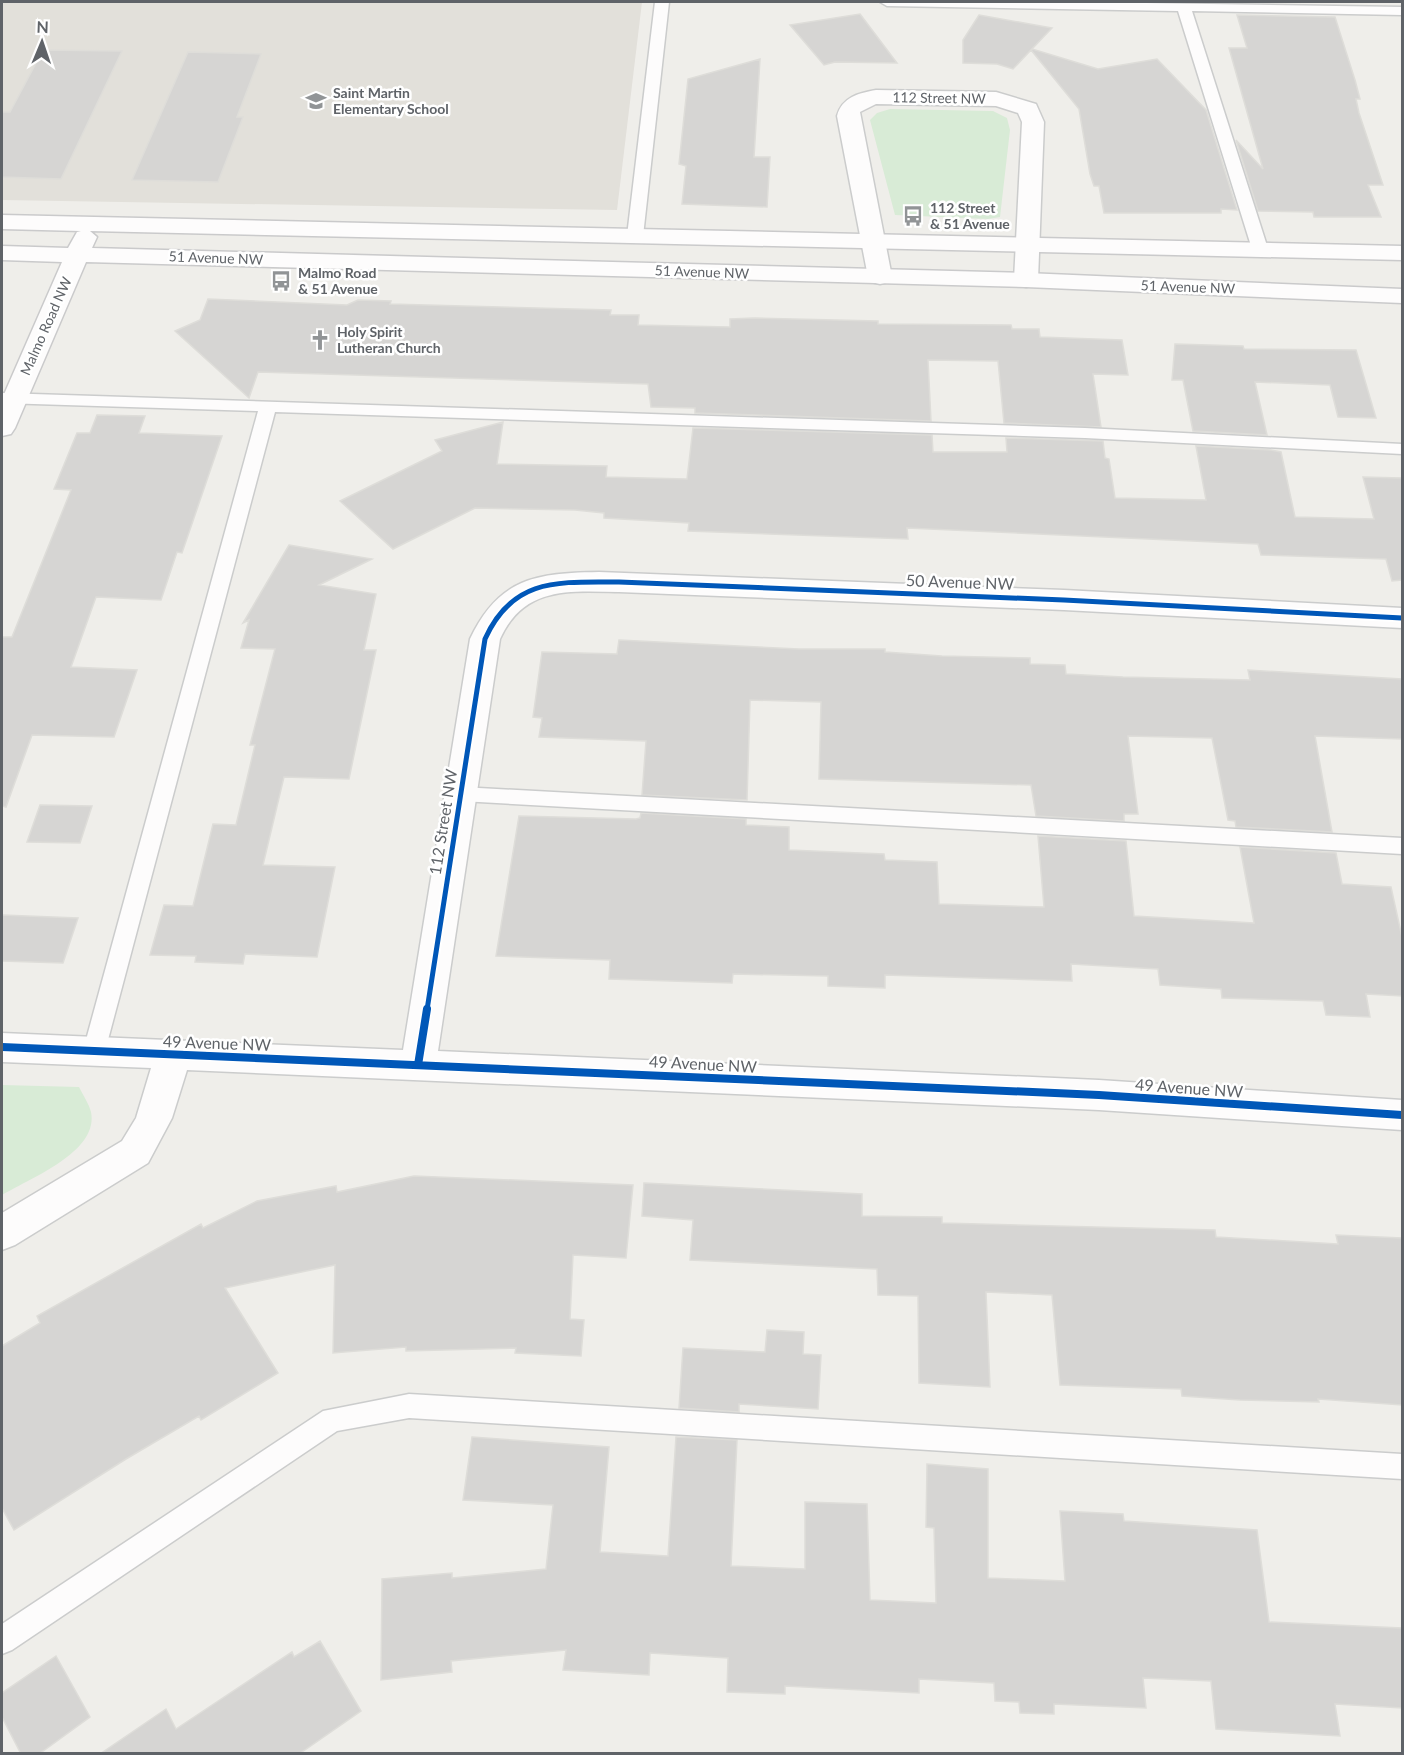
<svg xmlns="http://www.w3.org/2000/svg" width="1404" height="1755" font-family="Lato,sans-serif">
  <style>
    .education { fill: #e2e0da }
    .green { fill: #d8ebd6 }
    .building { fill: #d6d5d3; stroke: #deddd9; stroke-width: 1.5 }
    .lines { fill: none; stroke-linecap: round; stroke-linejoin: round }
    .lane-casing { stroke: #cbcccc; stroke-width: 3 }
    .street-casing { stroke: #cbcccc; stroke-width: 3 }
    .secondary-casing { stroke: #cacacb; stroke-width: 3 }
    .lane { fill: #fdfcfc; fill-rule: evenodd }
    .street { fill: #fdfcfc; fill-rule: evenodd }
    .secondary { fill: #fdfcfc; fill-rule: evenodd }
    .cycleway-far1-casing { stroke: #fff; stroke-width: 9 }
    .cycleway-casing { stroke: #fff; stroke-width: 11 }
    .cycleway-far1 { stroke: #0057b8; stroke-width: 5 }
    .cycleway { stroke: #0057b8; stroke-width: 8 }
    .labels { text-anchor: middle; stroke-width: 5; stroke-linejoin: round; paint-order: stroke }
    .far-poi-label { font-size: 14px; font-weight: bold; fill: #5f6368; stroke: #fff; text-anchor: start }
    .far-street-label { font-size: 14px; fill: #5f6368; stroke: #fff }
    .street-label { font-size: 16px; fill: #5f6368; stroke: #fff }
  </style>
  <rect width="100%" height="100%" fill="#efeeea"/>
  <path class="education" d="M2 2H642L617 210 2 200Z"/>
  <path class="green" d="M890 109 993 111 1007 118 1010 130 1000 217 988 219 895 215 870 120 877 113Z
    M2 1085 79 1087C83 1095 89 1104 91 1112 99 1152 30 1178 2 1195Z"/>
  <path class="building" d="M860 14 897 63 835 62 824 65 790 25Z
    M979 15 1052 28 1032 49 1098 69 1157 59 1206 110 1237 210 1221 209V213H1104L1099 186H1094L1090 174 1079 109 1031 50 1013 69 997 64 963 63V40Z
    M1237 15 1335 17 1355 80 1360 99H1356L1359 113 1383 185H1368L1381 217H1314L1313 212 1258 211 1236 140 1263 169 1229 48H1247Z
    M43 50 122 51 61 179 2 177V112H10Z
    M188 52 261 54 237 117H243L218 182 132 180Z
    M760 59 754 157H770L767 207 682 204 686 166 679 164 688 79Z
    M208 299 347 305 358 300 391 301 390 304 611 310 610 315H639L638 325 730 327V319L754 318 878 321V324L1011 325 1012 329H1039L1040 337 1122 340 1128 375 1093 374 1101 427 1004 423 998 361 928 360 931 421 695 413V408L651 407 648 384 258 372 249 398 175 331 200 320Z
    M1175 344 1243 346 1244 349 1356 350 1376 418 1338 417 1330 385 1255 382 1267 435 1193 431 1183 380H1172Z
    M97 415 145 416 139 433 222 436 182 553 177 552 161 600 96 597 71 667 137 670 114 737 32 735 6 807 2 806V637H12L71 490 54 489 77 433H90Z
    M503 422 497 464 607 466 606 477 687 479 693 428 932 435 933 452H1007L1006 438 1103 441 1105 458 1109 459 1115 498 1206 500 1196 446 1271 450 1281 452 1295 517 1374 519 1363 477 1402 478V580L1392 581 1386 559 1261 555 1258 544 907 528 908 539 688 531 689 523 604 518V513L575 510 475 508 393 549 340 501 442 451 435 440Z
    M289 545 372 559 319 585 376 594 364 650H376L349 779 284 777 263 865 335 867 317 957 245 954 243 964 195 962 196 956 150 955 164 905 193 906 213 824 236 825 255 745H250L275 649 241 648 249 620 243 623Z
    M619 640 799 649H885V652L942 656 1030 658V664L1065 665 1066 674 1123 677 1250 680 1248 670 1402 679V739L1315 736 1332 832 1236 827 1235 821 1228 820 1212 738 1128 736 1138 814H1124V821L1036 816 1031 785 819 779 821 702 750 700 747 800 642 795 646 741 539 737 542 718 533 717 542 652 617 654Z
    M40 805 92 806 80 843 27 842Z
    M641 813 746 819V825L789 827V850L884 854 885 860 937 862 939 904 1044 907 1038 836 1126 841 1134 916 1254 923 1240 847 1336 853 1342 884 1391 887 1402 937V996L1366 994 1370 1017 1326 1015 1323 1001 1222 998 1221 989 1160 985 1158 969 1071 964 1072 981 885 975V988L828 986V976L733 974 732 983 609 979 610 960 496 956 519 816 636 819 640 818Z
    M2 915 78 918 63 963 2 961Z
    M414 1176 633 1185 626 1258 573 1255 570 1319 584 1320 581 1356 515 1353 516 1348 406 1351V1347L333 1353 335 1265 225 1288 278 1373 201 1420 199 1416 126 1459 14 1530 2 1508V1346L40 1323 37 1316 201 1224 203 1228 257 1201 336 1186 337 1192Z
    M644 1183 862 1194V1216L942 1217V1223L1215 1230 1216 1237 1338 1244 1336 1235 1402 1238V1405L1318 1399 1319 1402 1240 1400 1182 1396 1181 1389 1060 1385 1052 1295 986 1292 990 1387 919 1383 918 1296 878 1295 877 1269 690 1260 693 1220 642 1216Z
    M767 1330 804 1332 803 1354 821 1355 818 1409 739 1404V1412L679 1408 683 1348 765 1352Z
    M472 1437 609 1447 600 1552 668 1556 676 1437 737 1440 731 1566 805 1569V1502L867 1504 870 1600 936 1603 934 1528 926 1527 927 1464 988 1469V1578L1065 1581 1060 1511 1123 1514 1124 1521 1257 1530 1269 1622 1402 1628V1708L1335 1704 1340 1736 1216 1729 1211 1681 1143 1678 1146 1708 1054 1704V1714L1020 1713 1019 1702 995 1701 994 1683 919 1679V1693L785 1686V1694L727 1692 728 1658 650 1653 649 1675 563 1670 566 1650 451 1661 452 1672 381 1680 382 1579 452 1573V1578L546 1569 553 1505 463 1500Z
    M320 1641 361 1711 299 1754H100L166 1709 176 1729 292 1652 294 1657Z
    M56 1656 90 1717 39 1754H21L2 1717V1693Z"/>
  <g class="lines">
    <g class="lane-casing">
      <path id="lane" d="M655 2H669L643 236 635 241 627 236Z
        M880 2H1083L1402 7V15L1192 11 1268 249 1260 254 1252 249 1178 11 887 6Z
        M2 393 1085 428 1402 444V454L1085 438 275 412 105 1051 102 1058 94 1060 86 1058 83 1051 258 411 2 403Z
        M461 787 1402 838V854L461 801 454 799 451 794 454 789Z
        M409 1394 1402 1454V1479L409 1418 337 1431 12 1650 2 1654V1624L323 1411Z"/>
    </g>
    <g class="street-casing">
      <path id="street" d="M876 90 996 92 1036 104 1044 122 1038 280 1035 285 1026 287 1017 285 1014 280 1022 122 1018 113 996 106 876 104 860 112 892 277 889 282 880 284 871 282 868 277 837 116C842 97 859 93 876 90Z
        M599 572 1064 590 1402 608V628L1064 610 619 592C569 591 524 586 500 639L438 1051 1099 1080 1402 1100V1130L1099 1110 187 1070 172 1118 148 1163 15 1245 2 1250V1213L122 1141 136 1118 151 1068 2 1062V1033L403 1050 470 639C499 578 536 573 599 572Z"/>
    </g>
    <g class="secondary-casing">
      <path id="secondary" d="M2 215 1402 246V260L90 231 97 237 92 248 1026 273 1402 289V303L1026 287 86 262 15 428 11 434 2 436V399L62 262 2 260V246L68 248 77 232 81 231 2 229Z"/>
    </g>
    <use href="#lane" class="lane"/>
    <use href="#street" class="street"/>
    <use href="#secondary" class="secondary"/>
    <g class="cycleway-far1-casing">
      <path id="cycleway-far1" d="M427 1010 485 639C513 577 559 582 619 582L1064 600 1402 618"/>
    </g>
    <g class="cycleway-casing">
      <path id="cycleway" d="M2 1047 1099 1095 1402 1115
        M418 1065 427 1009"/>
    </g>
    <use href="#cycleway-far1" class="cycleway-far1"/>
    <use href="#cycleway" class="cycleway"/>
  </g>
  <defs>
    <g id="school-bare" transform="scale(1.62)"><path d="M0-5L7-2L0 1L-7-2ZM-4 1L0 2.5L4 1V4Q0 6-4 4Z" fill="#919496" stroke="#fff" stroke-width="2.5" paint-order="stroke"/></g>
    <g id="bus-bare" transform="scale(1.62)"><path d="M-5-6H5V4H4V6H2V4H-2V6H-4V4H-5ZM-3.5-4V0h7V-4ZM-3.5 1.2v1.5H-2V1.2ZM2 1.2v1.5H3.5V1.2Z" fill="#919496" stroke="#fff" stroke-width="2.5" paint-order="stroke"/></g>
    <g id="church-bare" transform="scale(1.62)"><path d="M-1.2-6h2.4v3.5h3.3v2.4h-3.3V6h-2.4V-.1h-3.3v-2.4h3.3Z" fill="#919496" stroke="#fff" stroke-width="2.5" paint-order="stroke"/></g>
  </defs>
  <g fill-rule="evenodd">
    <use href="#school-bare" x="316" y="101"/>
    <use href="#bus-bare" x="913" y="216"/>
    <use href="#bus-bare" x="281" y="281"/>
    <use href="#church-bare" x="320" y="340"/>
  </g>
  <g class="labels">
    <g class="far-poi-label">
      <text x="333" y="98">Saint Martin<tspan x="333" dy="16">Elementary School</tspan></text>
      <text x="930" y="213">112 Street<tspan x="930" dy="16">&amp; 51 Avenue</tspan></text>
      <text x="298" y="278">Malmo Road<tspan x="298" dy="16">&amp; 51 Avenue</tspan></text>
      <text x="337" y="337">Holy Spirit<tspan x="337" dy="16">Lutheran Church</tspan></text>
    </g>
    <g class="far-street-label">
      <text transform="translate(939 98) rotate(1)" y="5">112 Street NW</text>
      <text transform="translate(216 258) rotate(2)" y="5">51 Avenue NW</text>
      <text transform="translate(702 272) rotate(2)" y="5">51 Avenue NW</text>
      <text transform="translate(1188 287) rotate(2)" y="5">51 Avenue NW</text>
      <text transform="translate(46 326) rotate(-66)" y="5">Malmo Road NW</text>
    </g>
    <g class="street-label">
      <text transform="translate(960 582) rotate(2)" y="6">50 Avenue NW</text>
      <text transform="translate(443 822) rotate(-81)" y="6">112 Street NW</text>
      <text transform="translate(217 1043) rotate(2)" y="6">49 Avenue NW</text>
      <text transform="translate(703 1064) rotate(3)" y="6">49 Avenue NW</text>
      <text transform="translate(1189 1088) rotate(4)" y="6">49 Avenue NW</text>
    </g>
  </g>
  <rect width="1404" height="1755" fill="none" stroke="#5f6368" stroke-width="6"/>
  <g transform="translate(42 42) rotate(2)" stroke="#ffffff" stroke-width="4.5" paint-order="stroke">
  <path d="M0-4.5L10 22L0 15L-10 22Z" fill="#5f6368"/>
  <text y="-9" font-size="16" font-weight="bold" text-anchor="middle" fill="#5f6368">N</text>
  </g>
</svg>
